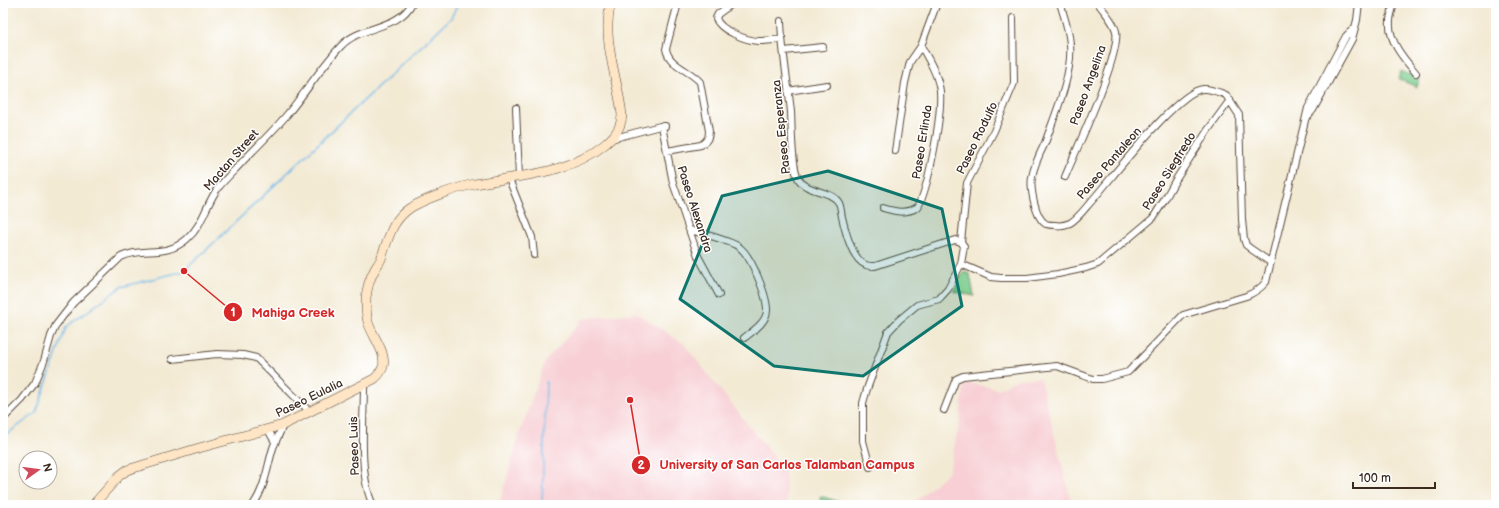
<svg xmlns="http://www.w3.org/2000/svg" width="1499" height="508" font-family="'Balsamiq Sans',sans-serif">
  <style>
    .built { fill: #f7cfd4 }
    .green { fill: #7acc8e; stroke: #5a7b56 }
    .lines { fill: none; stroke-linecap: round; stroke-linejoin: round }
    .stream { stroke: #6fb8e7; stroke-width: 1.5 }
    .street-casing { stroke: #574739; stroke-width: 8 }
    .secondary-casing { stroke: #574739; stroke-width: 10 }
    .street { stroke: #fff; stroke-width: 6 }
    .secondary { stroke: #fee5c5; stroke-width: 9 }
    .marked { fill: #0f766e; fill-opacity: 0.2; stroke: #0f766e; stroke-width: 3; stroke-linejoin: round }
    .labels { text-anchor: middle; stroke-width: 3; stroke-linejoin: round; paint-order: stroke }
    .street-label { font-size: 12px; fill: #3b2a1e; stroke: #fff }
    .leader { fill: none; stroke: #d62828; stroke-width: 1.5 }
    .callout-dot { fill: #d62828; stroke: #fff; stroke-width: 1.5 }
    .mark-label { font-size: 12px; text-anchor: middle; font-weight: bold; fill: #fff }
    .callout-label { font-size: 13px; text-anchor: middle; font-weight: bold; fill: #d62828; stroke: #fff; stroke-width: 3; stroke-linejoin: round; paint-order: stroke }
  </style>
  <rect width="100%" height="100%" fill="#fff"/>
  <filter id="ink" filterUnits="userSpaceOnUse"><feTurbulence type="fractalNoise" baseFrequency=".025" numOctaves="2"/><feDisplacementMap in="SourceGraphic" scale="8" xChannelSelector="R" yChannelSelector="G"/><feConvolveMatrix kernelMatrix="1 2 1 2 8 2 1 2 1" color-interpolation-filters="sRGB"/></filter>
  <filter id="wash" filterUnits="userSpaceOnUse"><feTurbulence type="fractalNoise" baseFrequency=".012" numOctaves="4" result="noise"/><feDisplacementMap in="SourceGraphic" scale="16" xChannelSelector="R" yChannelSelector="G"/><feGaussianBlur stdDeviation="0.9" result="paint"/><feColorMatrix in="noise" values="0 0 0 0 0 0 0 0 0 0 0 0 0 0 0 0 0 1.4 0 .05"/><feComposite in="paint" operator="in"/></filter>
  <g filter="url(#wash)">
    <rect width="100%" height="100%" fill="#f3ead4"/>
    <path class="built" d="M636 313 683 343 785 471 787 505H499L518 438 545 362 583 319Z
      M1040 378 1072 505H912L949 471 960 421 964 382 998 389 1018 379Z"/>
    <path class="green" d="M1401 71 1420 79 1417 87 1398 79Z
      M964 272 970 274 974 296 953 291Z
      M820 496 837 501 838 505H821Z"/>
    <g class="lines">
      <path class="stream" d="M3 437 36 413 66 327 121 287 184 271 451 18 458 3
        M542 505 546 382"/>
    </g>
  </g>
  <g filter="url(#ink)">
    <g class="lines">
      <g class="street-casing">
        <path id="street" d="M733 3 718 14 716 18C719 30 747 41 759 41 766 41 774 40 782 39
          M1060 3C1064 16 1069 30 1070 44 1073 74 1055 115 1045 143 1040 153 1034 165 1032 177 1030 188 1035 218 1046 224 1049 225 1053 225 1055 225 1060 226 1065 225 1070 223 1077 219 1084 210 1089 204 1109 182 1178 90 1203 89 1210 88 1218 92 1226 95L1239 115 1242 220 1244 239 1246 245 1251 249 1270 262
          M1394 3C1393 9 1390 15 1390 21 1388 41 1404 59 1416 73
          M781 21C782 52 788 82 791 112 792 129 791 164 798 178 807 194 831 189 839 203 841 207 841 213 842 217 845 230 852 260 866 265 868 266 872 266 875 266L955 240 961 242
          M784 51 823 47
          M788 91 827 85
          M516 108 519 177
          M1307 117 1313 110 1352 39 1357 20 1359 3
          M662 126 673 183 679 200 698 256 719 295
          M611 139 660 126H665
          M667 151 701 145C707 141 709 138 709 131L700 82C690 70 669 66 666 49L678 3
          M895 151 905 83 910 62 921 46 937 3
          M1065 177C1076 150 1121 55 1116 31 1113 20 1104 12 1098 3
          M509 179 532 237 534 255
          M883 208C896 212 906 214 918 207 929 186 942 115 940 91 938 75 929 60 921 46
          M690 230C700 233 732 241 739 247 751 255 767 296 767 310 767 322 753 331 744 338
          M961 264 991 277 1001 278H1027L1058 274 1086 268 1098 264 1153 218 1165 199 1175 181 1208 130 1230 100
          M172 359 217 354 243 355 256 358 310 412
          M364 385C364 419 358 475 373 505
          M944 410 956 379 963 376 1057 366 1093 379H1102L1128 372 1183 315 1246 296C1254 293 1260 289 1266 282L1308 108 1346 36 1354 28
          M3 419 22 400 35 383 44 361 51 336 56 325 73 303 121 257C145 246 164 259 187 239 203 225 206 204 218 188 226 178 235 170 243 161 257 147 272 132 285 117 304 95 321 67 341 46 360 25 399 30 412 3
          M268 430 275 442
          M870 467 863 441V403L867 389 888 332 899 320 917 305 939 299 948 289 961 264 964 246 961 242 967 183 994 131 1014 83 1013 18
          M253 505C265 488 267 468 273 448 276 440 280 433 283 425"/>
      </g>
      <g class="secondary-casing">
        <path id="secondary" d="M93 505 119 476 127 470 199 448 283 425 374 379C378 376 381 372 383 367 387 352 372 336 368 322 366 315 366 305 366 298 367 287 370 278 375 269 377 265 381 261 382 256 389 237 392 220 410 208 425 199 453 189 470 185 515 175 566 176 604 145 614 137 621 129 622 115 618 78 601 40 611 3"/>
      </g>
      <use href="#street" class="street"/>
      <use href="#secondary" class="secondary"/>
    </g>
  </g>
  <path class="marked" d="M828 171 942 209 962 306 863 376 774 366 680 299 722 196Z"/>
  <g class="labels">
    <g class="street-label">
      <text transform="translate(1088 85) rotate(-70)" y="4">Paseo Angelina</text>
      <text transform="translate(781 127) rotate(-96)" y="4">Paseo Esperanza</text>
      <text transform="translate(977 138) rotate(-64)" y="4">Paseo Rodulfo</text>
      <text transform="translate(922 142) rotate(-81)" y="4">Paseo Erlinda</text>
      <text transform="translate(231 160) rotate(-49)" y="4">Mactan Street</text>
      <text transform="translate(1109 163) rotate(-49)" y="4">Paseo Pantaleon</text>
      <text transform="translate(1169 171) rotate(-58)" y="4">Paseo Siegfredo</text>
      <text transform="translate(695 209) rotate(72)" y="4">Paseo Alexandra</text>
      <text transform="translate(309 398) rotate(-26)" y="4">Paseo Eulalia</text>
      <text transform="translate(354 446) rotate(-92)" y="4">Paseo Luis</text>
    </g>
  </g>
  <path class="leader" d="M184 271L233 312M630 400L641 465"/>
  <g class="callout-dot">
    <circle cx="184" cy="271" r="4"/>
    <circle cx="630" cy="400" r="4"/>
    <circle cx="233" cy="312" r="10"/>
    <circle cx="641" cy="465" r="10"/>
  </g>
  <g class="mark-label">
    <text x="233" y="316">1</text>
    <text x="641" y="469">2</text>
  </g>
  <g class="callout-label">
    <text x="293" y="317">Mahiga Creek</text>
    <text x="787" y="469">University of San Carlos Talamban Campus</text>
  </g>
  <rect width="1499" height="508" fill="none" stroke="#fff" stroke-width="16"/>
  <g transform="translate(38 470) rotate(76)"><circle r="19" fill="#ffffff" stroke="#b1aaa5"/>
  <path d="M0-3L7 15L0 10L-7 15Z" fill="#d1495b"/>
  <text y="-6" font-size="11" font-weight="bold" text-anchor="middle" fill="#3b2a1e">N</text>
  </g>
  <path d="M1353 482v6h82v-6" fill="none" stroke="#3b2a1e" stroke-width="2"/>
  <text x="1359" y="482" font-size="12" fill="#3b2a1e" stroke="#ffffff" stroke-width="3" paint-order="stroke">100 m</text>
</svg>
